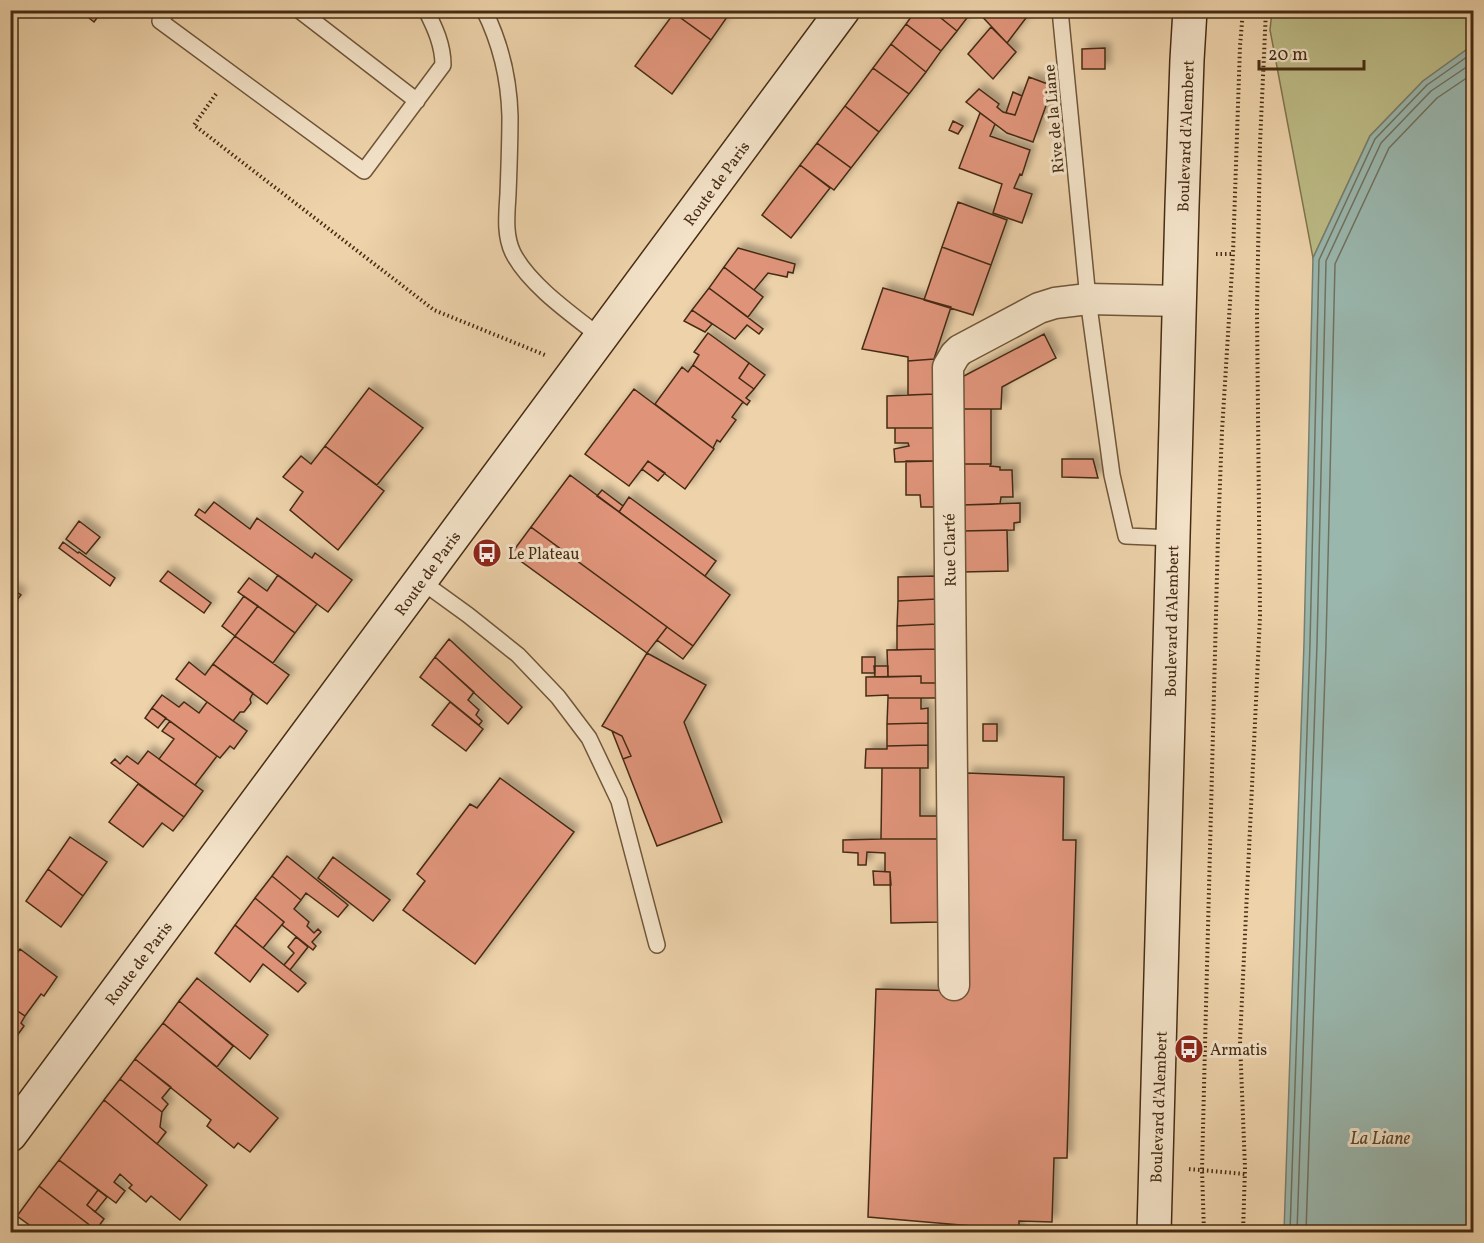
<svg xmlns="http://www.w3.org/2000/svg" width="1484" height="1243" font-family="Vollkorn,serif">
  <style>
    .green { fill: #bcbb86; stroke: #81744c; stroke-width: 1.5 }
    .water { fill: #9ab7ae; stroke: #787f70; stroke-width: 1.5 }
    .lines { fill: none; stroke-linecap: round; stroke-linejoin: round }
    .shore { stroke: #707260; stroke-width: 1.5 }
    .building { fill: #df947a; stroke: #462c13; stroke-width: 1.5; filter: url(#shadow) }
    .lane-casing { stroke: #705639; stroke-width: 18 }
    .street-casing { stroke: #705639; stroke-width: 33 }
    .secondary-casing { stroke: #462c13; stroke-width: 36 }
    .path { stroke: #462c13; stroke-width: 4; stroke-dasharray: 1.5 3; stroke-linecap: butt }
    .lane { stroke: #f3e2c8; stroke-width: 15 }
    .street { stroke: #f3e2c8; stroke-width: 30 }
    .secondary { stroke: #f3e2c8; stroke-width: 33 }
    .labels { text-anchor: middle; stroke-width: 6; stroke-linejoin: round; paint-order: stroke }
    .street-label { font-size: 16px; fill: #462c13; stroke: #f3e2c8 }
    .poi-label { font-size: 16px; fill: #462c13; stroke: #f3e2c8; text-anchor: start }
    .water-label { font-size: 18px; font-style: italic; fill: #574832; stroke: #f3e2c8 }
  </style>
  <defs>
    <filter id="shadow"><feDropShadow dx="5.5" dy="-5.5" stdDeviation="3" flood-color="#0004"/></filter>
  </defs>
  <rect width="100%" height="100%" fill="#edd2aa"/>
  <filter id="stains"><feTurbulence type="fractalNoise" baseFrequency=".00333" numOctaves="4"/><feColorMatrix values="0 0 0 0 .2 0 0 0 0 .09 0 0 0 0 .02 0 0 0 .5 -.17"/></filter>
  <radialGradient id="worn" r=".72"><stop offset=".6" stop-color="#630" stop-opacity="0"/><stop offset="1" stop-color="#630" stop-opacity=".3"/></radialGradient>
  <path class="green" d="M1272 11H1473V45L1423 81 1370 136 1313 258 1270 30Z"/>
  <path class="water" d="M1473 45V1232H1284L1304 643 1313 258 1370 136 1423 81Z"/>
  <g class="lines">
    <path class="shore" d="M1290 1232 1310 644 1319 260 1375 139 1427 85 1474 52
      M1297 1232 1317 644 1326 261 1381 143 1431 91 1474 62
      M1306 1232 1326 644 1335 264 1389 148 1437 98 1474 73"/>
  </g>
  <path class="building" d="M79 10H103L94 22Z
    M676 10H732L711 40 674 13Z
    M916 10H931L957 31 941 51 906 24Z
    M931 10H973L957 31Z
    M976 10H1032L1007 43Z
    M674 13 711 40 672 94 635 66Z
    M906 24 941 51 926 72 891 44Z
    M991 27 1016 52 993 79 968 54Z
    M891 44 926 72 909 94 873 68Z
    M1105 48V69H1082V49Z
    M873 68 909 94 879 132 845 106Z
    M1029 77 1053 86 1033 142 1007 133 966 102 979 89 999 104 997 107 1003 112 1015 115Z
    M1013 92 1022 96 1015 115 1006 113Z
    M845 106 879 132 851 168 817 143Z
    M980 113 995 124 990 136 1030 150 1022 175 1020 174 1014 188 1032 194 1022 223 993 213 1002 184 959 168Z
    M953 121 963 126 958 134 949 130Z
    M817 143 851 168 834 190 800 165Z
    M800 165 830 188 791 238 762 215Z
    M958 202 1007 220 991 265 942 247Z
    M942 247 991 265 973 315 924 300Z
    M738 248 795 264 793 273 788 272 787 277 768 273 754 290 724 267Z
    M724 267 763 297 748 317 709 288Z
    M709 288 763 329 759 334 747 325 735 339 692 310Z
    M883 288 951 307 934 359 908 361V357L862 349Z
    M692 310 712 324 705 332 684 321Z
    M708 333 749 363 739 378 754 389 746 398 750 401 747 405 693 365 699 355 694 352Z
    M1044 334 1056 358 1002 387 1001 409H962V377Z
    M934 359V394L908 395V361Z
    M749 363 765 375 754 389 739 378Z
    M693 365 743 402 732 417 736 420 720 442 717 440 713 448 655 404 682 367 688 372Z
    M369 388 423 428 377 485 325 446Z
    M634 389 714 449 685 489 648 461 629 486 585 454Z
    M934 394V428H887V396Z
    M962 409H991V464H962Z
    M895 428H934L935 461 895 462 894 449 909 446 908 443H895Z
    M325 446 384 491 338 550 290 510 303 492 283 477 301 456 311 464Z
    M1062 459H1093L1098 478 1062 477Z
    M648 461 665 473 658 481 642 469Z
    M906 461H935V507H921L920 495H906Z
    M962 464H991L990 466 1000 467V470H1012L1013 497H1001L1000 504 962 505Z
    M570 475 730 595 693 646 531 527Z
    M602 490 623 506 619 512 597 496Z
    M629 497 716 561 705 576 619 512Z
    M214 502 250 529 257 518 312 558 315 553 352 580 328 612 195 515 199 509 205 513Z
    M1020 503V522L1014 523V530L962 531V505Z
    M79 521 100 537 86 554 66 539Z
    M531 527 667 627 647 653 511 554Z
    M1007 530 1008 571 962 572V531Z
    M63 542 78 553 79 552 115 578 110 586 59 548Z
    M168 571 211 603 204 613 160 581Z
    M278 575 317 604 295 633 238 592 249 578 267 591Z
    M936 576V599L898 601V577Z
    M10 587 21 595 13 605 10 603Z
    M244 596 258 606 235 636 222 626Z
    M936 599V624L897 626 898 601Z
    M258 606 295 633 273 663 235 636Z
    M936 624V649L897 650V626Z
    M667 627 693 646 683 659 657 640Z
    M235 636 289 675 267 704 213 664Z
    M449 639 522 707 508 724 435 657Z
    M936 649 937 683H921V676L888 677 887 650Z
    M647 653 706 685 684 722 722 822 657 846 623 759 631 756 622 736 602 726Z
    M435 657 474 692 468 700 479 710 476 715 482 721 479 725 420 677Z
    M862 657H875V673H862Z
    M189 662 205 675 213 664 253 693 250 699 251 703 244 712H240L233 721 176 679Z
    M874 666H888V677H875Z
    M921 676V683H937V698H888V695L866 696V677Z
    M162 695 179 707 184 702 199 713 207 702 247 731 234 749 230 746 220 758 152 708Z
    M888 698H921V709L928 708V723L887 724Z
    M450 702 483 729 466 751 432 725Z
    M152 708 166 718 158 728 145 718Z
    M170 721 217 756 195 785 159 759 174 739 162 731Z
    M928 723V745L887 746V724Z
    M983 724H997V741H983Z
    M612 731 622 736 631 756 623 759Z
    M928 745V768H865L866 749H887V746Z
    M148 751 203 791 184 817 111 763 115 759 120 764 127 756 138 764Z
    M882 768H920V816H938V839H881Z
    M967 773 1064 777 1063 840H1076L1067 1158H1054L1052 1222 1019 1221V1230L868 1217 876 989 968 991Z
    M500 778 574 832 475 964 403 910 425 881 417 874 470 804 477 808Z
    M138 784 184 817 173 831 162 823 143 847 109 822Z
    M70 837 107 862 83 896 48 869Z
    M881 839H938L939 922 891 923 890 872H885V853L867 852 866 865H858V853L843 852V840Z
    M287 856 348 905 338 917 306 893 301 900 272 876Z
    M333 857 390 900 373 921 318 878Z
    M48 869 83 896 61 927 26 901Z
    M873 871 890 872 891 885H874Z
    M272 876 301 900 294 909 309 922 307 926 314 933 318 929 321 932 312 942 316 946 313 950 282 925 284 922 255 898Z
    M255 898 284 922 263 948 235 925Z
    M235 925 306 983 298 992 263 964 250 982 215 953Z
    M296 937 308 947 290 970 284 965 294 953 288 947Z
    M20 949 57 977 44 996 41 994 25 1016 10 1006V962Z
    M197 978 268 1035 250 1059 179 1001Z
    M179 1001 233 1046 217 1067 163 1023Z
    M10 1006 25 1016 21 1023 24 1026 11 1044Z
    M163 1023 278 1118 250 1152 238 1143 234 1148 207 1126 211 1120 135 1059Z
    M135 1059 171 1087 162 1098 168 1104 162 1112 120 1079Z
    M120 1079 162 1112 160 1127 166 1132 157 1144 104 1100Z
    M104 1100 207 1185 180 1220 151 1196 146 1202 129 1188 132 1185 120 1174 114 1182 125 1191 116 1203 59 1160Z
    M59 1160 98 1190 87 1205 104 1219 96 1230 39 1186Z
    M39 1186 96 1230 94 1232H39L17 1216Z
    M98 1190 107 1197 95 1212 87 1205Z
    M946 1224 1019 1230 1018 1232H945Z"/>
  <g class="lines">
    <g class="lane-casing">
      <path id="lane" d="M168 10 160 21 364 171 443 65C443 45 435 28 426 10
        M299 10 417 101
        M484 10C501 44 509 79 510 116 510 142 509 168 508 194 507 213 504 235 513 253 529 285 574 316 602 338
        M1060 10 1088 299 1112 475 1126 536 1173 538
        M421 581 468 615 518 655 558 697 589 738 619 801 657 945"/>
    </g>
    <g class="street-casing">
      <path id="street" d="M954 985 948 367 955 355 960 350 1039 308 1055 303 1088 299 1180 301"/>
    </g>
    <g class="secondary-casing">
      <path id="secondary" d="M10 1135 843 10
        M1154 1232 1182 206 1187 60 1190 10"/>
    </g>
    <path class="path" d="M216 94 194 125 434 310 545 355
      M1216 254H1233
      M1189 1169 1245 1174
      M1204 1232 1202 1170 1205 1046 1218 535 1222 431 1233 254 1240 46 1243 10
      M1243 1232 1245 1168 1240 1041 1260 616 1257 312 1260 144 1266 10"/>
    <use href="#lane" class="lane"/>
    <use href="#street" class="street"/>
    <use href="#secondary" class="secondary"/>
  </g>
  <defs>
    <g id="bus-disc" transform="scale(1.5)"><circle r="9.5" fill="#8f2418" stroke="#f3e2c8"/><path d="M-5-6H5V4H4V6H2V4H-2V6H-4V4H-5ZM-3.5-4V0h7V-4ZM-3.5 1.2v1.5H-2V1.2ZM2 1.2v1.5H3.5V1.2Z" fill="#fff"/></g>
  </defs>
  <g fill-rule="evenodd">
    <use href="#bus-disc" x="487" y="553"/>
    <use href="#bus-disc" x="1189" y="1049"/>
  </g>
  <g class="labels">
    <g class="street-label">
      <text transform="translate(1053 119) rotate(-95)" y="6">Rive de la Liane</text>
      <text transform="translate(1185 136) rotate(-88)" y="6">Boulevard d'Alembert</text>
      <text transform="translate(716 183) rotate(-54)" y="6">Route de Paris</text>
      <text transform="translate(949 550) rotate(-91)" y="6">Rue Clarté</text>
      <text transform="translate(427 573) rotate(-54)" y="6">Route de Paris</text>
      <text transform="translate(1171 621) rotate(-89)" y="6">Boulevard d'Alembert</text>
      <text transform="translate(138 963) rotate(-53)" y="6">Route de Paris</text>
      <text transform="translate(1158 1107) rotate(-88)" y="6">Boulevard d'Alembert</text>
    </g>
    <g class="poi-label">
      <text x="508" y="559">Le Plateau</text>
      <text x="1210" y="1055">Armatis</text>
    </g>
    <g class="water-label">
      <text x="1380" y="1144">La Liane</text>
    </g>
  </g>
  <rect width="1484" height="1243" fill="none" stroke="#edd2aa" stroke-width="36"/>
  <rect x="12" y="12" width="1460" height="1219" fill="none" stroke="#462c13" stroke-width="3"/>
  <rect x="18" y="18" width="1448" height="1207" fill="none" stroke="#462c13" stroke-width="1.5"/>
  <path d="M1259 60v9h105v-9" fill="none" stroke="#462c13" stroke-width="3"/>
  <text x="1268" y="60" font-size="18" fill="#462c13" stroke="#f3e2c8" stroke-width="4.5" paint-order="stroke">20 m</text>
  <rect width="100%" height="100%" filter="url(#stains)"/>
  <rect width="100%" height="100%" fill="url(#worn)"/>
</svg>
